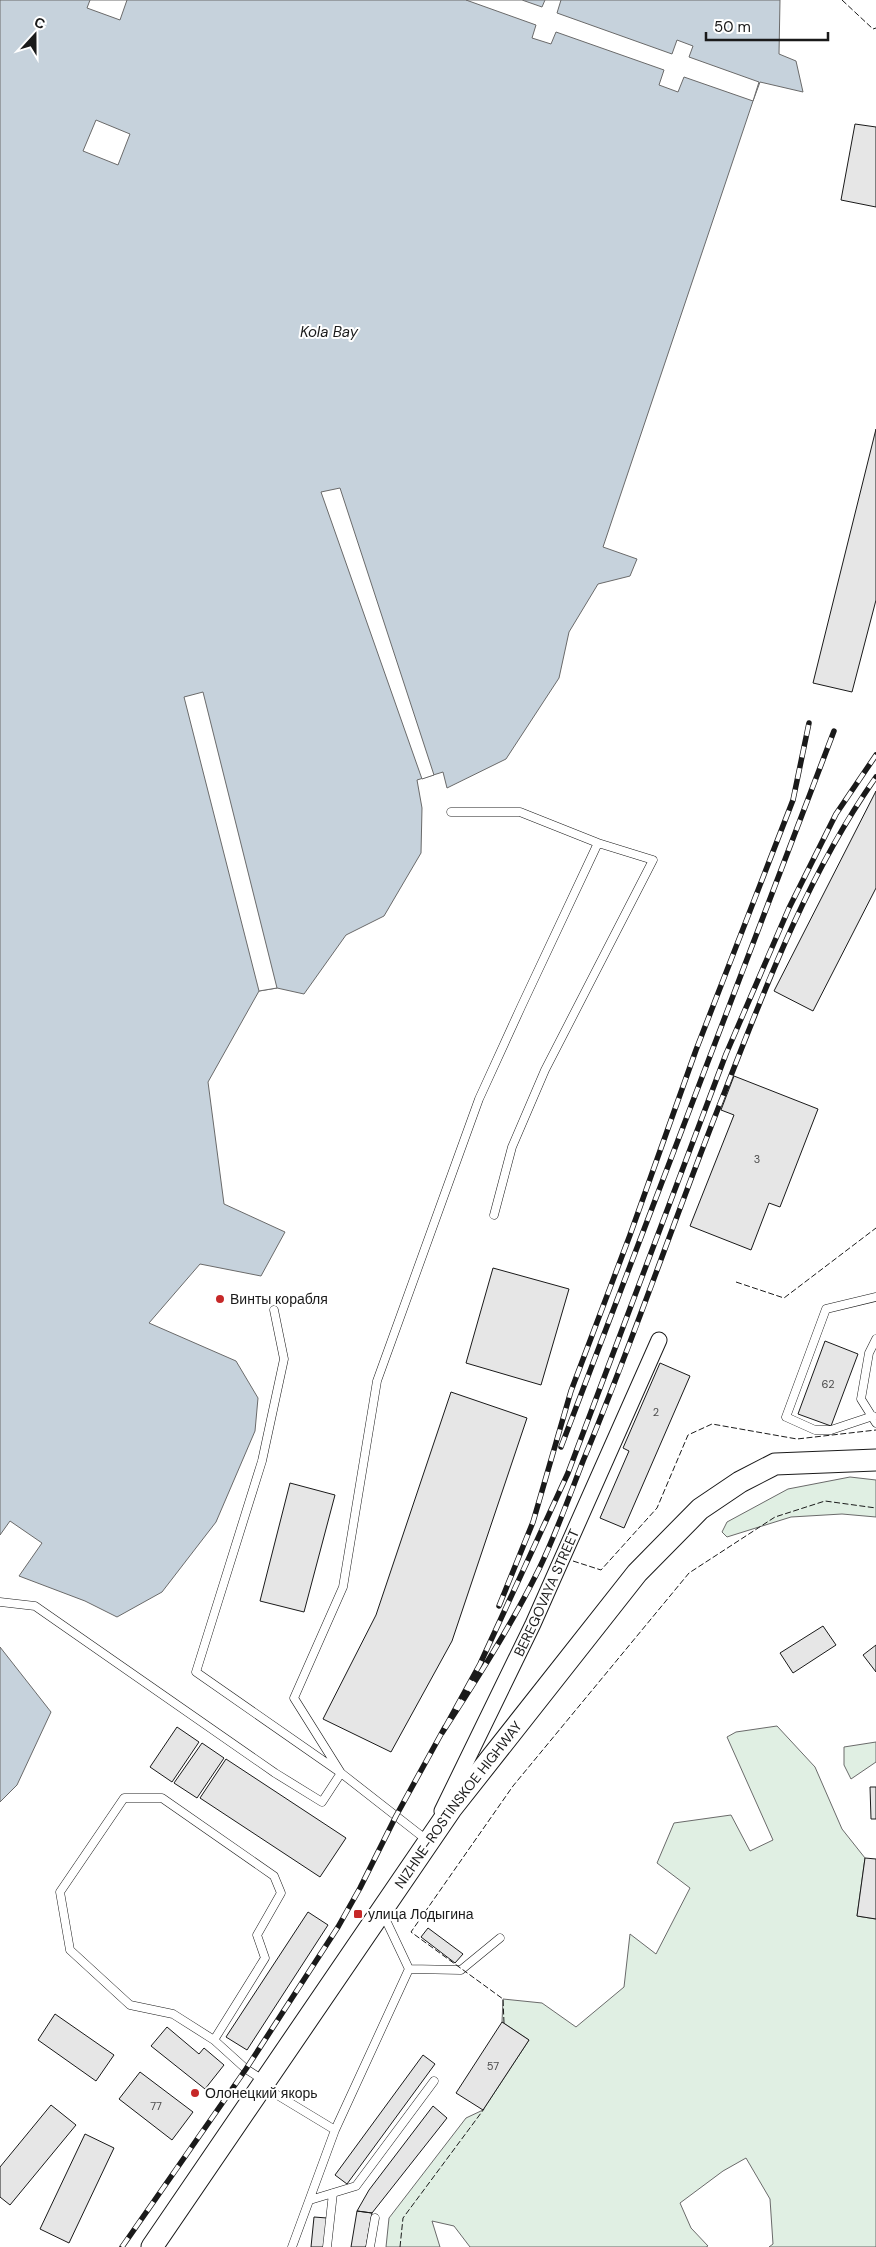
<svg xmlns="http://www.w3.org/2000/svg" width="876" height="2247" font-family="'DM Sans',sans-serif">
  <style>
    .green { fill: #e0efe3; stroke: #6a6a6a }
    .water { fill: #c6d2dc; stroke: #6a6a6a }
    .pier { fill: #fff; stroke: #6a6a6a }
    .building { fill: #e6e6e6; stroke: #1a1a1a }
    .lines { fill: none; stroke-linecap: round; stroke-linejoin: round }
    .lane-casing { stroke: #1a1a1a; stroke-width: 9 }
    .street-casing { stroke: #1a1a1a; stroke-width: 17 }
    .secondary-casing { stroke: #1a1a1a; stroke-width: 23 }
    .lane { stroke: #fff; stroke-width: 8 }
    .street { stroke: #fff; stroke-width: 15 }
    .secondary { stroke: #fff; stroke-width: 21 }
    .rail-casing { stroke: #1a1a1a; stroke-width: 5.5 }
    .rail { stroke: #fff; stroke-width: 4; stroke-dasharray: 11; stroke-linecap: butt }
    .fence { stroke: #1a1a1a; stroke-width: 1; stroke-dasharray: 6 2.5; stroke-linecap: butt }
    .poi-dot { fill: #c62828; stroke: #fff; stroke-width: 2 }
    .labels { text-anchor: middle; stroke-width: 4; stroke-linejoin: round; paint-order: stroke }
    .number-label { font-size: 11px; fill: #4d4d4d }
    .poi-label { font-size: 14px; fill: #1a1a1a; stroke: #fff; text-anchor: start }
    .street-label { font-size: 14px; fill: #1a1a1a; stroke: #fff }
    .water-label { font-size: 15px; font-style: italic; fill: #1a1a1a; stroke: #fff }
  </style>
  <rect width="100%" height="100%" fill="#fff"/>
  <path class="green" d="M850 1477 876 1480V1517L842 1514 791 1517 727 1537 722 1532 727 1522 788 1489Z
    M777 1726 815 1767 842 1829 865 1858 857 1916 876 1919V2247H769L773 2244 770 2199 746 2158 723 2171 680 2203 691 2228 708 2246 706 2247H470L454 2226 432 2221 440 2247H386L389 2218 466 2118 483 2110 529 2040 502 2022 503 1999 542 2003 576 2027 624 1987 630 1934 656 1954 690 1888 657 1863 674 1823 731 1815 750 1851 773 1840 727 1737 736 1732Z
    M876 1742V1762L851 1779 844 1765V1747Z"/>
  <path class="water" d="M0 0H780L779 54 796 61 803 92 760 82 753 101 603 547 637 559 630 576 598 584 569 632 559 678 506 759 447 788 443 772 417 780 422 808 421 853 384 916 346 935 304 994 277 988 259 991 208 1082 224 1204 285 1232 261 1276 200 1264 149 1323 236 1361 258 1398 255 1431 216 1522 162 1592 117 1617 85 1601 19 1576 42 1543 10 1521 0 1535Z
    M0 1647 51 1712 17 1785 0 1802Z"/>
  <path class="pier" d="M90 0H127L120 20 87 8Z
    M466 0H522L542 7 545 0H561L557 13 672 54 677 40 693 46 689 57 759 82 753 101 684 77 678 92 659 85 664 70 556 32 551 44 532 38 536 25Z
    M96 120 130 134 118 165 83 151Z
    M340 488 434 775 422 779 321 492Z
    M203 692 277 988 259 991 184 697Z"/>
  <path class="building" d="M855 124 876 127V207L841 200Z
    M876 429V600L852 692 813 683Z
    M876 791V888L813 1011 774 991Z
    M734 1076 818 1109 780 1207 769 1203 751 1250 690 1226 734 1115 721 1110Z
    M493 1268 569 1289 541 1385 466 1363Z
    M825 1341 858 1354 831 1426 798 1414Z
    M660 1363 690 1376 624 1528 600 1518 629 1451 623 1448Z
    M451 1392 527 1418 452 1641 391 1752 323 1719 376 1615Z
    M290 1483 335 1495 304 1612 260 1601Z
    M823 1626 836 1645 793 1673 780 1653Z
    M876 1645V1672L863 1655Z
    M177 1727 199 1742 172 1782 150 1767Z
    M202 1743 224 1758 197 1798 174 1783Z
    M226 1759 346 1838 320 1877 200 1798Z
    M870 1787H876V1819H871Z
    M865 1858 876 1859V1919L857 1916Z
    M308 1912 328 1925 247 2050 226 2037Z
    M428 1928 463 1954 455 1963 421 1937Z
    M55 2014 114 2055 96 2081 38 2040Z
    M502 2022 529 2040 483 2110 456 2093Z
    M167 2027 199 2054 204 2048 224 2065 205 2089 151 2046Z
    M423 2055 435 2064 347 2184 335 2175Z
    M140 2072 193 2112 172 2140 119 2099Z
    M51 2105 76 2125 10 2205 0 2197V2167Z
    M433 2106 447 2118 372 2213 357 2211 369 2190Z
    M85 2134 114 2148 69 2243 40 2229Z
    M357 2211 372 2213 366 2247H351Z
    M314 2217 327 2218 324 2247H311Z"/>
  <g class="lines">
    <g class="lane-casing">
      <path id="lane" d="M494 1215 512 1147 545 1070 653 860 598 843
        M274 1310 284 1359 262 1461 196 1672 341 1773 428 1841
        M876 1339 869 1353 861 1399 876 1423
        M873 1416 831 1430H815L786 1417 826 1309 876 1297
        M0 1602 35 1606 275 1773 322 1802 341 1773 294 1698 343 1587 377 1381 479 1099 521 1007 598 843 520 812H451
        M409 1969 461 1970 500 1938
        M214 2040 265 1958 257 1935 281 1893 274 1876 162 1798H124L60 1892 70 1950 130 2005 173 2014 214 2040 246 2069 263 2080
        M264 2087 335 2130
        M310 2200 356 2186 434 2081
        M292 2247 335 2130 409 1969 383 1914
        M327 2247 333 2193
        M370 2247 375 2218"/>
    </g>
    <g class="street-casing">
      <g id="street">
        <path id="s1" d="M442 1811 533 1624 659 1340"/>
      </g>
    </g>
    <g class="secondary-casing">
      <g id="secondary">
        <path id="s2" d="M152 2247 451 1809 637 1573 700 1509 740 1482 775 1464 876 1460"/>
      </g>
    </g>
    <use href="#lane" class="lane"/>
    <use href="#street" class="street"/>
    <use href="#secondary" class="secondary"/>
    <g class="rail-casing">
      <path id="rail" d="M876 755 836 814 789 908 726 1054 568 1473 480 1664 442 1733C477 1679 511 1626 539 1569 556 1534 569 1497 583 1461 634 1339 676 1214 725 1091 767 983 809 872 876 777
        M561 1447 834 731
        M499 1606 533 1522 571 1391 630 1235 696 1050 793 800 809 723
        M122 2247 246 2069 338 1927 360 1888 396 1816 445 1727"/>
    </g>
    <use href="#rail" class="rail"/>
    <path class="fence" d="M842 0 873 29 876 28
      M736 1282 784 1298 876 1228
      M573 1561 601 1570 657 1508 688 1435 712 1424 797 1439 876 1430
      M504 2023 503 1999 411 1932 513 1786 689 1573 775 1517 825 1501 876 1508
      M400 2247 403 2218 484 2109"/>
  </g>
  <g class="poi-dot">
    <circle cx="220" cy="1299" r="5"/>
    <rect x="353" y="1909" width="10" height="10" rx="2.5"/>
    <circle cx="195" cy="2093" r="5"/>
  </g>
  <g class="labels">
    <g class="number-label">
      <text x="757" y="1163">3</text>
      <text x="828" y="1388">62</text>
      <text x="656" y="1416">2</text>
      <text x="493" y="2070">57</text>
      <text x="156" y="2110">77</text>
    </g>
    <g class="poi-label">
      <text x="230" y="1304">Винты корабля</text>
      <text x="368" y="1919">улица Лодыгина</text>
      <text x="205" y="2098">Олонецкий якорь</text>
    </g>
    <g class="street-label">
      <text dy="5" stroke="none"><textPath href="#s1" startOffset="242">BEREGOVAYA STREET</textPath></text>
      <text dy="5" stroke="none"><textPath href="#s2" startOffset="538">NIZHNE-ROSTINSKOE HIGHWAY</textPath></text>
    </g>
    <g class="water-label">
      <text x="329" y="337">Kola Bay</text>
    </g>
  </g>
  <g transform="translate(35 35) rotate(21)" stroke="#ffffff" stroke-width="4" paint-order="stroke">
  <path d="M0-4L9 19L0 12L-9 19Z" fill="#1a1a1a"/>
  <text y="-8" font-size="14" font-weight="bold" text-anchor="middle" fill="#1a1a1a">С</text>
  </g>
  <path d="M706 32v8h122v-8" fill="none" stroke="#1a1a1a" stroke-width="2.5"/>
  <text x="714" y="32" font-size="15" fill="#1a1a1a" stroke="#ffffff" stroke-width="4" paint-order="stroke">50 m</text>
</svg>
